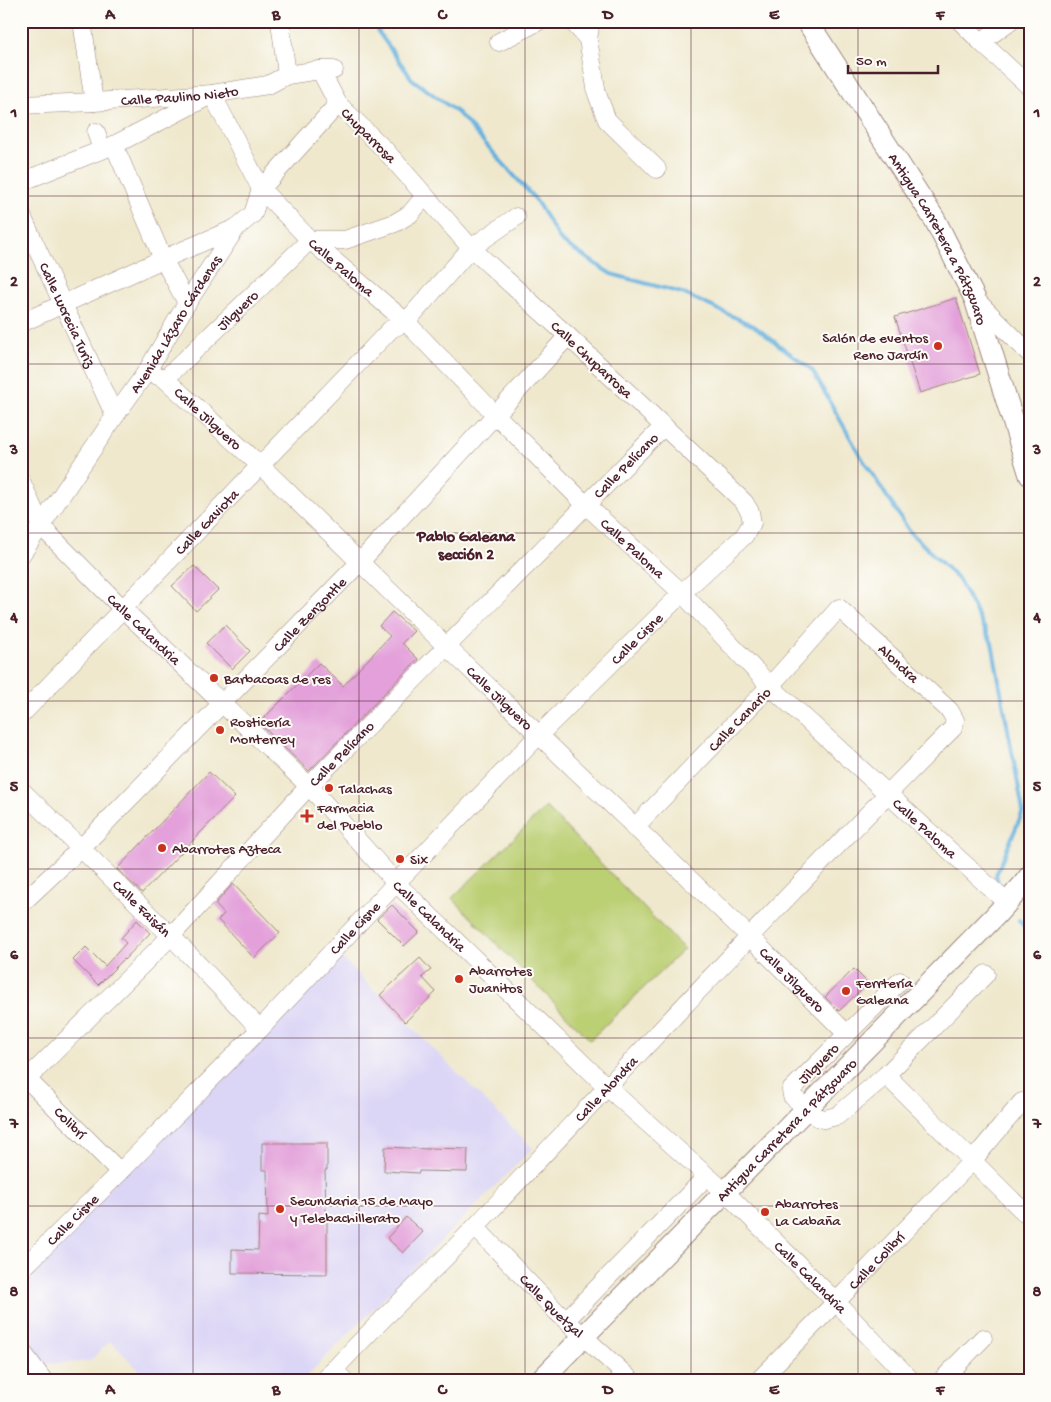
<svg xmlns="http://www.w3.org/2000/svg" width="1051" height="1402" font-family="'Gochi Hand',sans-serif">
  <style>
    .built { fill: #dcd6f6 }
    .green { fill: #bbcf73; stroke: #82774f }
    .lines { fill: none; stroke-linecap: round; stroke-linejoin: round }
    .stream { stroke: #65b1de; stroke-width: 4 }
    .building { fill: #e3a0da }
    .minor-casing { stroke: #9c847c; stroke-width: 19 }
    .major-casing { stroke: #9c847c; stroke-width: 23 }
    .minor { stroke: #fff; stroke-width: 18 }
    .major { stroke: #fff; stroke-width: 21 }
    .grid { fill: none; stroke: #4a1f2b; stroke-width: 1; stroke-opacity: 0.55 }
    .poi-dot { fill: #c8321e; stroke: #fdfcf7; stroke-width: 2 }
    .labels { text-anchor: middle; stroke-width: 4; stroke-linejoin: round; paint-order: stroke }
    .street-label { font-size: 15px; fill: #4a1f2b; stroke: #fdfcf7 }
    .poi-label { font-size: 15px; fill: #4a1f2b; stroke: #fdfcf7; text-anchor: start }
    .neighbourhood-label { font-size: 16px; font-weight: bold; fill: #4a1f2b; stroke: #fdfcf7 }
    .neatline { fill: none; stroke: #4a1f2b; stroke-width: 2 }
    .grid-label { font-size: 16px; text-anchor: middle; font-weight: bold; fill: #4a1f2b }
  </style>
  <rect width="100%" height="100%" fill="#fdfcf7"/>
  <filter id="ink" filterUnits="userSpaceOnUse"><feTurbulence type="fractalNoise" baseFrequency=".02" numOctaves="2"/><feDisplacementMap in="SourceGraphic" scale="10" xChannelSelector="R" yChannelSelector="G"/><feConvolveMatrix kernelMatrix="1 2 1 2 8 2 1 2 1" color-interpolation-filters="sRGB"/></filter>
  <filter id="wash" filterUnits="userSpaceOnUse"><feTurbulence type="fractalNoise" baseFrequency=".0096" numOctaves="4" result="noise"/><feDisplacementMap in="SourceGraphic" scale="20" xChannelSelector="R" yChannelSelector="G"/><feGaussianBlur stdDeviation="1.12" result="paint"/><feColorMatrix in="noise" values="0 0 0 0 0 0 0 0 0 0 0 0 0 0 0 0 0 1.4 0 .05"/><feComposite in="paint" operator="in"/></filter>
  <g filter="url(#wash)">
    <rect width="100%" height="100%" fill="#efe8cd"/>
    <path class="built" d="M340 956 533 1148 302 1381H150L110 1341 90 1361 34 1365 27 1270Z"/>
    <path class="green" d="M546 807 684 949 590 1040 452 898Z"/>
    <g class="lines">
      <path class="stream" d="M375 21 377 30 412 79 458 113 535 199 561 241 611 274 682 293 754 326 812 370 860 455 910 532 959 580 992 643 1023 811 996 875 999 886
        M1019 920 1030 934"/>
    </g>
    <g id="blocks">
      <path class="building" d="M956 298 980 374 920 393 895 317Z
        M194 566 218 590 196 611 172 586Z
        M392 612 414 631 402 643 418 659 309 771 259 723 319 663 343 686 390 636 379 626Z
        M225 625 250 651 232 669 206 643Z
        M209 772 235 797 142 893 117 869Z
        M233 884 280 933 254 958 218 920 224 914 215 904Z
        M392 905 419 932 404 946 377 919Z
        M137 920 150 933 124 960V959L98 985 73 960 86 947 105 966 126 943 121 938Z
        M420 958 431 970 422 977 436 992 405 1022 380 995Z
        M854 969 868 983 839 1011 825 997Z
        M262 1143H327V1170H325L326 1218H327V1274L232 1273V1249L258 1250 259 1216 268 1217 267 1170H262Z
        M385 1147 429 1149V1148L468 1149 467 1172 419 1171V1173L384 1171Z
        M406 1217 423 1232 403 1253 387 1238Z"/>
    </g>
  </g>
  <g filter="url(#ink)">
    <use href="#blocks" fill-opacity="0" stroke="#9c847c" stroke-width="1"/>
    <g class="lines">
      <g class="minor-casing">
        <g id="minor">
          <path d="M82 21 94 102"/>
          <path d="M280 21 287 75"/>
          <path d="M572 21 588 39"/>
          <path d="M591 21 588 39 597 94 607 120 657 169"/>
          <path d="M960 21 981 42 1030 87"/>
          <path d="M499 42 539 21"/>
          <path d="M981 42 1010 21"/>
          <path id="s1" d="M212 94 261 189 310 240 406 322 496 415 586 505 682 593 770 686 1007 903"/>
          <path id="s2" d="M21 105 94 102 212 94 268 85 287 75 320 70H334"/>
          <path d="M96 132 102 150"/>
          <path d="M114 145 163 259 187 303"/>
          <path d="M21 182 114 145 205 98"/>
          <path id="s3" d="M21 214 115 416"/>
          <path d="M975 299 1030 354"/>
          <path d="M21 323 163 259 236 228"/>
          <path id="s4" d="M147 371 165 379 260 465 447 647 750 937 847 1034"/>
          <path id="s5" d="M165 379 310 240H345L395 223 410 214 425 196"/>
          <path id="s6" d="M21 481 41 526 123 609 309 786 396 883 607 1087 724 1191 836 1302 912 1381"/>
          <path id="s7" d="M21 555 115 416 147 371 187 303 236 228 253 214 261 189 338 104"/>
          <path id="s8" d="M21 715 391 329 406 322 471 248 516 217"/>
          <path id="s9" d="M21 790 171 936 260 1029"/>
          <path id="s10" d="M21 904 81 848 360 562 568 336"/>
          <path d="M900 981 791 1090 792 1096 817 1117 824 1119 837 1116 886 1075 986 974"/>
          <path id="s11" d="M21 1073 120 1172"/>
          <path d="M886 1075 1030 1218"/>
          <path id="s12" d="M21 1085 171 936 309 786 664 426"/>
          <path id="s13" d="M475 1227 557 1312 632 1381"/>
          <path id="s14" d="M21 1270 120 1172 260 1029 396 883 539 735 682 593 744 536 752 523 750 512 744 502 568 336 471 248 385 150 338 104 320 70"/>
          <path d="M566 1320 707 1176"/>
          <path d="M21 1350 44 1381"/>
          <path d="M333 1370 345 1381"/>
          <path id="s15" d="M324 1381C372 1326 427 1278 477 1225 635 1058 791 890 953 728L955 720 950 711 839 608 770 686 634 828"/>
          <path id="s16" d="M758 1381 836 1302 973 1160 1022 1102"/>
          <path d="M941 1381 983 1338"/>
        </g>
      </g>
      <g class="major-casing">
        <g id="major">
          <path id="s17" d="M807 21 935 220 975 299 1030 475"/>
          <path id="s18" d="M540 1381 995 916 1022 886 1030 876"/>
        </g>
      </g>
      <use href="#minor" class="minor"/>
      <use href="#major" class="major"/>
    </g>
  </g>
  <path class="grid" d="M193 21V1381M359 21V1381M525 21V1381M691 21V1381M858 21V1381M21 196H1030M21 364H1030M21 533H1030M21 701H1030M21 869H1030M21 1038H1030M21 1206H1030"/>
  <g class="poi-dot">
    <circle cx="938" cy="346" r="5"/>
    <circle cx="214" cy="678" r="5"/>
    <circle cx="220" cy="730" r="5"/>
    <circle cx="329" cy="788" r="5"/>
    <path d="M304.5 808.5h5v5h5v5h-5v5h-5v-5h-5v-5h5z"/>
    <circle cx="162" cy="848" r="5"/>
    <circle cx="400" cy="859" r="5"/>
    <circle cx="459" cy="979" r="5"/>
    <circle cx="846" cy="991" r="5"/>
    <circle cx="280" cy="1209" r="5"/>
    <circle cx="765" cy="1212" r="5"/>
  </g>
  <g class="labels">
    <g class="street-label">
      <text dy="5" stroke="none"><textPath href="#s2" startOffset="159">Calle Paulino Nieto</textPath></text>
      <text transform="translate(369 135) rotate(45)" y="5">Chuparrosa</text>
      <text dy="5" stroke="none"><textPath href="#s17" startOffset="255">Antigua Carretera a Pátzcuaro</textPath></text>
      <text dy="5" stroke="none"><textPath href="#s1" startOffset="219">Calle Paloma</textPath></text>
      <text dy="5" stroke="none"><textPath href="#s5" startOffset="100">Jilguero</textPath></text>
      <text dy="5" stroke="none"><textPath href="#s3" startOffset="111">Calle Lucrecia Turiz</textPath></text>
      <text dy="5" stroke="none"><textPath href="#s7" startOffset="278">Avenida Lázaro Cárdenas</textPath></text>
      <text transform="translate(592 359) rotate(43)" y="5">Calle Chuparrosa</text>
      <text dy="5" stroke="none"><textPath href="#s4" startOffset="78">Calle Jilguero</textPath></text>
      <text dy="5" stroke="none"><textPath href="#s12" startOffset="866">Calle Pelícano</textPath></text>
      <text dy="5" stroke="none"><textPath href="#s8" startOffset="268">Calle Gaviota</textPath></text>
      <text dy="5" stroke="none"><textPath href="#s1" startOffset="624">Calle Paloma</textPath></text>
      <text dy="5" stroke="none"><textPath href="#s10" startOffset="409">Calle Zenzontle</textPath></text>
      <text dy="5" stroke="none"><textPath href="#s6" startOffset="195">Calle Calandria</textPath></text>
      <text dy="5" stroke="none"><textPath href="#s14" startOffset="882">Calle Cisne</textPath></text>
      <text transform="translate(899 663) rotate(43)" y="5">Alondra</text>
      <text dy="5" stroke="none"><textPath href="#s4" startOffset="482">Calle Jilguero</textPath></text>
      <text transform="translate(739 719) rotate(-46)" y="5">Calle Canario</text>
      <text dy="5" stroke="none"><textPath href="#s12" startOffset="461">Calle Pelícano</textPath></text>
      <text dy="5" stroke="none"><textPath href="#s1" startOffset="1029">Calle Paloma</textPath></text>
      <text dy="5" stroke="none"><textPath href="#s9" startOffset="169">Calle Faisán</textPath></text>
      <text dy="5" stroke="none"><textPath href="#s6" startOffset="600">Calle Calandria</textPath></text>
      <text dy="5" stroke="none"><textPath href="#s14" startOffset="478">Calle Cisne</textPath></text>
      <text dy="5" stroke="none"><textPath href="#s4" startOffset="888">Calle Jilguero</textPath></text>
      <text transform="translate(818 1063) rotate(-45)" y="5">Jilguero</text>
      <text dy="5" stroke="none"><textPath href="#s15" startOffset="406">Calle Alondra</textPath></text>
      <text dy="5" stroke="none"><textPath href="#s11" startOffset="70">Colibrí</textPath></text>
      <text dy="5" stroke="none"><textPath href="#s18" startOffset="352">Antigua Carretera a Pátzcuaro</textPath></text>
      <text dy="5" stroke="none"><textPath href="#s14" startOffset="72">Calle Cisne</textPath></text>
      <text dy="5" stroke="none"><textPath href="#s16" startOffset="169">Calle Colibrí</textPath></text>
      <text dy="5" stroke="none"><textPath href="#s6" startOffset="1125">Calle Calandria</textPath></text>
      <text dy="5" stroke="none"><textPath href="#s13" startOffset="110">Calle Quetzal</textPath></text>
    </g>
    <g class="poi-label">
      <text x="928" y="342" text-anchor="end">Salón de eventos<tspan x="928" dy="17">Reno Jardín</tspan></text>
      <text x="224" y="683">Barbacoas de res</text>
      <text x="230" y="726">Rosticería<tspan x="230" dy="17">Monterrey</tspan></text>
      <text x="339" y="793">Talachas</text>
      <text x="317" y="812">Farmacia<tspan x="317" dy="17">del Pueblo</tspan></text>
      <text x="172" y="853">Abarrotes Azteca</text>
      <text x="410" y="864">Six</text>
      <text x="469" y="975">Abarrotes<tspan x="469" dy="17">Juanitos</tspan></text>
      <text x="856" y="987">Ferrtería<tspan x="856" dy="17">Galeana</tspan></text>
      <text x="290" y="1205">Secundaria 15 de Mayo<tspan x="290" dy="17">y Telebachillerato</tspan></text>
      <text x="775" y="1208">Abarrotes<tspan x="775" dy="17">La Cabaña</tspan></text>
    </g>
    <g class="neighbourhood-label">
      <text x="466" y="541">Pablo Galeana<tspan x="466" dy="18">sección 2</tspan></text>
    </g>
  </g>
  <rect width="1051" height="1402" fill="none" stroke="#fdfcf7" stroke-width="55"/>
  <path d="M848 65v8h90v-8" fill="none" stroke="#4a1f2b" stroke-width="2.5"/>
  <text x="856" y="65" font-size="15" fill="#4a1f2b" stroke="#fdfcf7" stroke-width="4" paint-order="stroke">50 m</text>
  <rect x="28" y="28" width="996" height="1346" class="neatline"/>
  <g class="grid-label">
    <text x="110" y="19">A</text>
    <text x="276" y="19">B</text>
    <text x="442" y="19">C</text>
    <text x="608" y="19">D</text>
    <text x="774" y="19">E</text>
    <text x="940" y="19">F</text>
    <text x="14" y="117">1</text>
    <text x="1037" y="117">1</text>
    <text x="14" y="286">2</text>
    <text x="1037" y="286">2</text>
    <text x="14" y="454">3</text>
    <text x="1037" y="454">3</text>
    <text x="14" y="622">4</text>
    <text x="1037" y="622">4</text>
    <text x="14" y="791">5</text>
    <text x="1037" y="791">5</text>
    <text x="14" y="959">6</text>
    <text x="1037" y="959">6</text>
    <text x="14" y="1128">7</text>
    <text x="1037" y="1128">7</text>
    <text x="14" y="1296">8</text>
    <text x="1037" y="1296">8</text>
    <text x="110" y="1394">A</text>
    <text x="276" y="1394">B</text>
    <text x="442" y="1394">C</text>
    <text x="608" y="1394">D</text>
    <text x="774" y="1394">E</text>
    <text x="940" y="1394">F</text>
  </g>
</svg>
